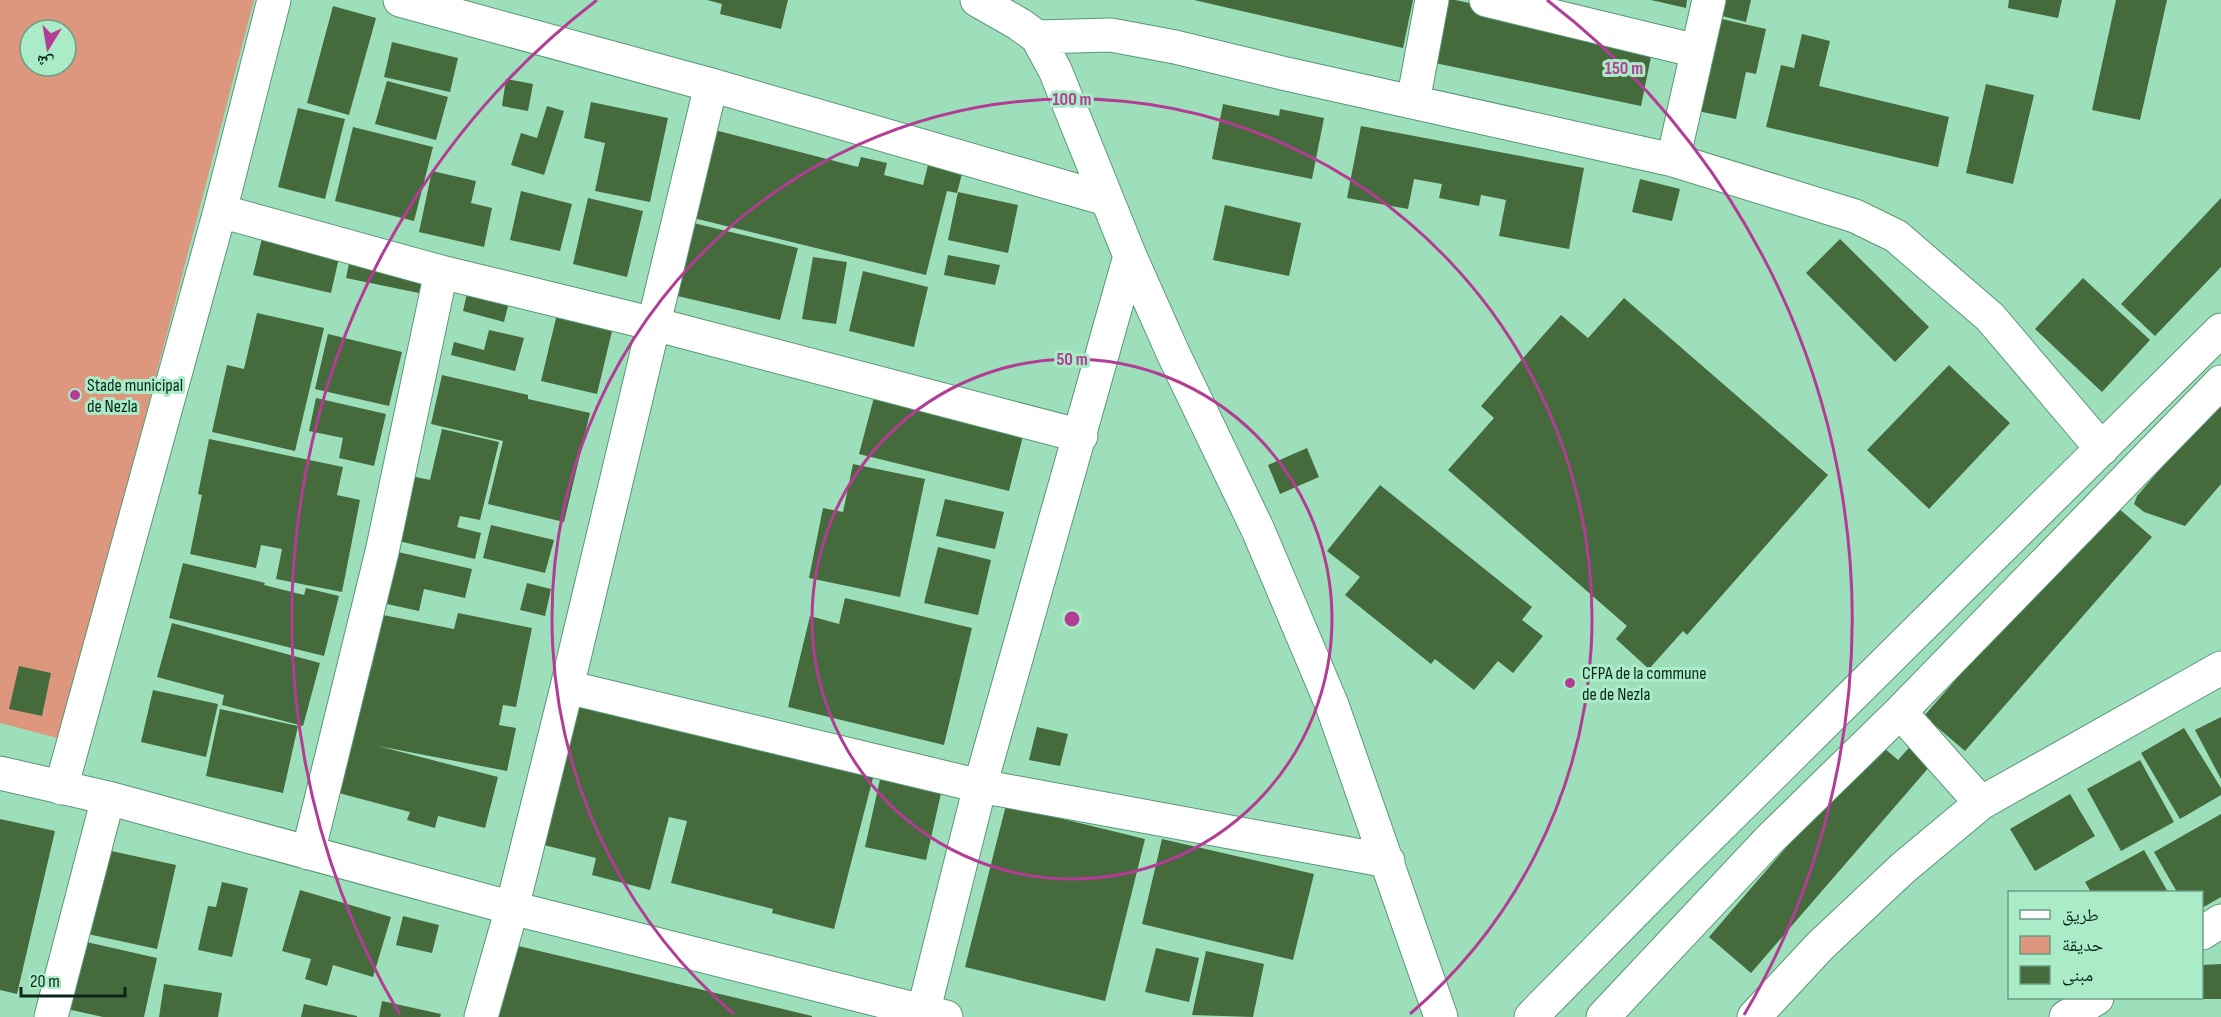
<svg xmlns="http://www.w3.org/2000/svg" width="2221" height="1017" font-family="'Sofia Sans Condensed','Noto Naskh Arabic',sans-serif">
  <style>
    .green { fill: #dd977f; fill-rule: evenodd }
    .building { fill: #456a3c }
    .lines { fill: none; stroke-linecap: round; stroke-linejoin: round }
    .minor-casing { stroke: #589776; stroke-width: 35 }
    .minor { stroke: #fff; stroke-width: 33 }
    .ring { fill: none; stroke: #b33d94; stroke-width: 3 }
    .poi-dot { fill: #b33d94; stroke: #abecc8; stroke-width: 2 }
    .labels { text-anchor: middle; stroke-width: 6; stroke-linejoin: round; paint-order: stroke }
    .poi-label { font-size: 18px; fill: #0c271a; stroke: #abecc8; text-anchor: start }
    .centre { fill: #b33d94; stroke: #abecc8; stroke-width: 3 }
    .ring-label { font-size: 18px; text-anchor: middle; font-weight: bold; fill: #b33d94; stroke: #abecc8; stroke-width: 6; stroke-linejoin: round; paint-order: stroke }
  </style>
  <rect width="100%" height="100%" fill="#9edfbb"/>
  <path class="green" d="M0 0H254L61 739 0 723ZM30 30H66V66H30Z"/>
  <path class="building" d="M707 0H788L781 29 720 14 722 4Z
    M1194 0H1413L1403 48Z
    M1444 0H1455L1654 42 1641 106 1430 62Z
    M1651 0H1687L1686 8Z
    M1722 0H1751L1746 22 1718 15Z
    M2009 0H2062L2058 18 2008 8Z
    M2116 0H2167L2140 120 2092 110Z
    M333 6 376 18 349 115 307 103Z
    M1713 17 1766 29 1756 74 1746 72 1736 119 1693 110Z
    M1802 34 1830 41 1819 86 1949 117 1938 167 1766 127 1781 65 1794 68Z
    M392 42 458 58 450 92 384 77Z
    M506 79 533 84 528 111 502 106Z
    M387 81 448 97 436 140 375 124Z
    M1986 84 2034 95 2013 184 1966 173Z
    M591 102 668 118 650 202 595 191 605 143 584 138Z
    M1223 104 1279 116 1280 109 1324 118 1312 179 1212 159Z
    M547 106 564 111 544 175 511 165 521 133 537 138Z
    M298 108 345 119 325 199 278 187Z
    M1361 126 1584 168 1569 249 1499 236 1506 200 1481 195 1479 206 1439 198 1442 184 1414 179 1408 209 1347 198Z
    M353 127 433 147 414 221 335 201Z
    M703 127 858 167 861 157 887 163 884 175 923 185 929 161 963 170 957 193 947 191 926 275 681 215Z
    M432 171 476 181 471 203 492 208 484 247 419 232Z
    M1640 179 1680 189 1672 221 1632 212Z
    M521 191 572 204 560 251 510 240Z
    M958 192 1018 205 1008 253 948 240Z
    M588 198 643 211 627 277 573 264Z
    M2221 198V267L2155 336 2121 304Z
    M1225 205 1301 223 1289 276 1213 260Z
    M685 221 798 248 780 320 669 294Z
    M266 222 343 240 331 293 253 275Z
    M1840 239 1929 327 1895 362 1806 273Z
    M352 249 425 264 419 293 346 278Z
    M948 255 1000 265 995 285 944 275Z
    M813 257 847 262 836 324 802 319Z
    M863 271 928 287 914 347 849 331Z
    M2083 278 2150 340 2102 392 2035 329Z
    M470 280 512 290 504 322 463 311Z
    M1624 298 1828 475 1687 635 1683 631 1649 669 1616 639 1627 626 1448 470 1494 418 1481 406 1561 315 1588 338Z
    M257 313 324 328 295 451 212 432 227 365 244 369Z
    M557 314 613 327 597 394 541 381Z
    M489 330 524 338 515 371 451 355 454 342 484 350Z
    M328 334 402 352 389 406 315 389Z
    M1949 365 2010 423 1929 509 1867 450Z
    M442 375 528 395V399L590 413 564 522 488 504 503 441 431 424Z
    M877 386 1026 424 1009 491 859 454Z
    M316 398 386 414 374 466 339 458 343 438 309 431Z
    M2221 398V484L2185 526 2144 512 2134 504 2137 496Z
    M442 429 499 442 480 520 460 516 457 527 481 533 475 559 390 539 406 475 430 480Z
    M209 439 343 467 337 495 360 500 342 592 276 579 282 549 261 545 256 568 190 554 202 495 198 494Z
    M1307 448 1319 477 1280 494 1268 465Z
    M853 464 925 479 900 597 809 578 823 508 843 512Z
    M1380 485 1532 607 1522 620 1543 636 1513 673 1498 661 1474 690 1435 659 1431 664 1345 595 1360 577 1327 551Z
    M945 499 1004 512 995 549 936 536Z
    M2111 502 2152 537 1965 751 1924 716Z
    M491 525 554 540 545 573 483 558Z
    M938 547 991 560 978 615 924 603Z
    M398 552 472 569 465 598 424 589 419 611 387 604Z
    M183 563 265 583 264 585 304 595 306 588 339 596 324 656 169 618Z
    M527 583 551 589 545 616 520 610Z
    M845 598 972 628 944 745 788 707 810 616 839 624Z
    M458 613 532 628 516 707 503 705 499 725 516 728 507 771 378 746 498 777 485 828 438 816 435 828 407 820 410 812 335 792 361 665 372 667 383 615 454 629Z
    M172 623 320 663 303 726 222 705 224 695 157 677Z
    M19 666 51 673 42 716 9 709Z
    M153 690 218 704 206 757 141 742Z
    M579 694 875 770 834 929 772 913 773 909 671 883 687 821 669 817 650 890 592 875 596 858 540 844Z
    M220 709 298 726 283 793 206 776Z
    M2221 717V779L2195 730Z
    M1037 727 1068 734 1060 766 1029 760Z
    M2184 728 2221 788V795L2180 819 2141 753Z
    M1916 740 1937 758 1751 973 1709 937 1877 742 1898 760Z
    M2140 760 2174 822 2121 851 2087 789Z
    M883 766 944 780 926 860 865 847Z
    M2070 794 2095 836 2035 871 2010 829Z
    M1006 805 1145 839 1105 1001 965 967Z
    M2221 814V897L2202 908V892H2177L2154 852Z
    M0 819 55 831 17 994 0 990Z
    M1162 839 1314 874 1293 960 1142 924Z
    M102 849 176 865 157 949 83 933Z
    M2144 850 2168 892H2091L2085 882Z
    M222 882 248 888 232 957 198 950 208 906 216 907Z
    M300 890 391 917 373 977 333 965 327 986 305 979 311 959 282 951Z
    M403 916 439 925 432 953 396 945Z
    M82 941 157 958 144 1017H103L67 1009Z
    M510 944 812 1016V1017H497Z
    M1156 948 1199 958 1189 1002 1145 992Z
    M1206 951 1264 964 1253 1017 1192 1015Z
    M2221 964V999H2203L2202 965Z
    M164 984 222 993 218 1017H159Z
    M382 1001 441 1014 440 1017H379Z
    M304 1004 357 1016V1017H301Z"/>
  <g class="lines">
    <g class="minor-casing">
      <path id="minor" d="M400 0 711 85 1106 199
        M977 0 1019 24 1037 37 1055 70 1130 256 1173 353 1258 530 1332 705 1441 1017
        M1486 0 1697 51
        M1037 37 1111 35 1175 47 1282 73 1673 160 1855 216 1896 236 1990 317 2102 449
        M1413 102 1432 0
        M1673 160 1709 0
        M220 211 441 272 654 324 1081 436
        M1130 256 980 786 1388 861
        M567 687 980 786 922 1017
        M1900 712 1981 803
        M0 773 108 798 512 908 946 1017
        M61 788 220 211 274 0
        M308 853 382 552 441 272
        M2202 933 2221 921
        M51 1017 108 798
        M481 1017 512 908 567 687 711 85
        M1531 1017 1672 874 2221 330
        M1603 1017 1769 840 1900 712 2221 382
        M1754 1017 1820 946 1903 868 1981 803 2221 668
        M2066 1017 2097 998"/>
    </g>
    <use href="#minor" class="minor"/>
  </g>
  <g class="ring">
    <circle cx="1072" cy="619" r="260"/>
    <path d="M734 1014A520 520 0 1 1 1410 1014"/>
    <path d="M400 1015A780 780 0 0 1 597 0M1547 0A780 780 0 0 1 1744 1015"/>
  </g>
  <g class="poi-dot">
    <circle cx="75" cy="395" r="6"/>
    <circle cx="1570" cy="683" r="6"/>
  </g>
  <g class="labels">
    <g class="poi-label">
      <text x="87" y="391">Stade municipal<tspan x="87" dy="21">de Nezla</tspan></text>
      <text x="1582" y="679">CFPA de la commune<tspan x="1582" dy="21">de de Nezla</tspan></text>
    </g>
  </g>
  <circle cx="1072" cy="619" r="9" class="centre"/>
  <g class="ring-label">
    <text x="1624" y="74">150 m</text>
    <text x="1072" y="105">100 m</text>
    <text x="1072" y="365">50 m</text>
  </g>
  <rect x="2008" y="891" width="195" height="108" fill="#abecc8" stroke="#6b9d82" stroke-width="1.5"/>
  <rect x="2020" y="910" width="30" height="9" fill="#ffffff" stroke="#6b9d82" stroke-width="1.5"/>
  <text x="2062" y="921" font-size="18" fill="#0c271a">طريق</text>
  <rect x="2020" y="936" width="30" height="18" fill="#dd977f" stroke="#6b9d82" stroke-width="1.5"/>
  <text x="2062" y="951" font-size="18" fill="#0c271a">حديقة</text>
  <rect x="2020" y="966" width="30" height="18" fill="#456a3c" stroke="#6b9d82" stroke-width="1.5"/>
  <text x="2062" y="981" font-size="18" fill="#0c271a">مبنى</text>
  <g transform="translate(48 48) rotate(191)"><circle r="28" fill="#abecc8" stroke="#6b9d82" stroke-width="1.5"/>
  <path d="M0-4.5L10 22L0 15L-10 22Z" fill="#b33d94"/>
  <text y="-9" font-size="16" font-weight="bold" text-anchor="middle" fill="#0c271a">ش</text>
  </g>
  <path d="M21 987v9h104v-9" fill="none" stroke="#0c271a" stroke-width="3"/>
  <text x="30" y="987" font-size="18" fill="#0c271a" stroke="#abecc8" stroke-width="4.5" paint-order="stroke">20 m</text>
</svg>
